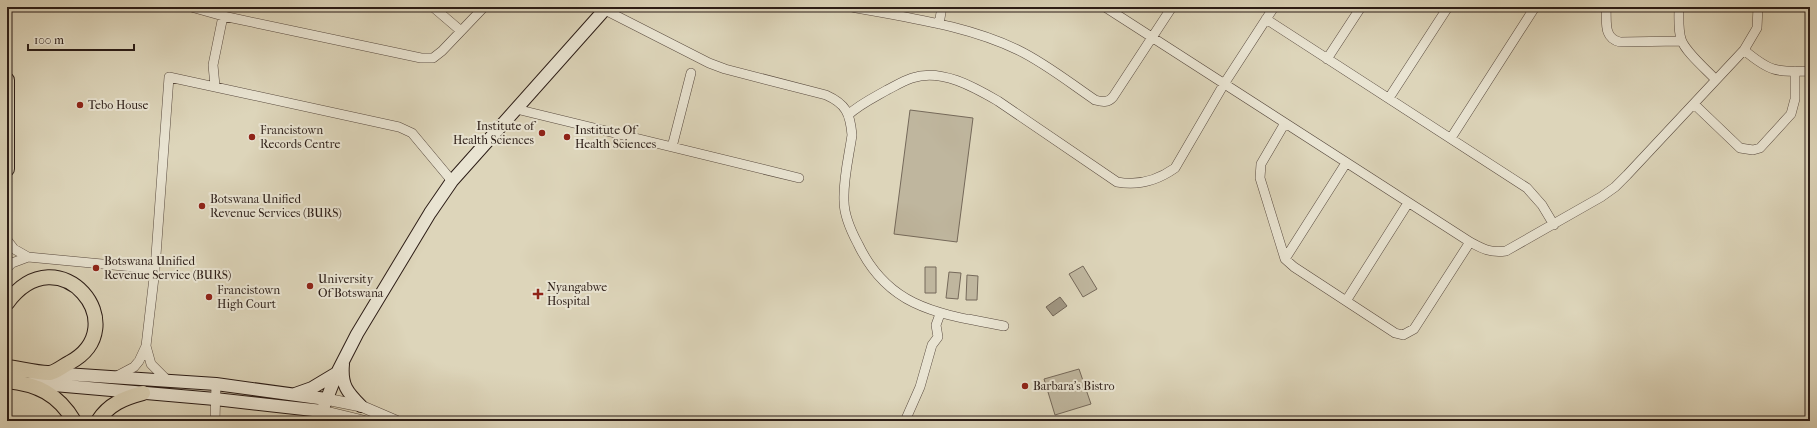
<svg xmlns="http://www.w3.org/2000/svg" width="1817" height="428" font-family="'IM FELL French Canon',serif">
  <style>
    .green { fill: #bfb69e; stroke: #75695a }
    .water { fill: #a09682; stroke: #716557 }
    .lines { fill: none; stroke-linecap: round; stroke-linejoin: round }
    .minor-casing { stroke: #584a3f; stroke-width: 10 }
    .tertiary-casing { stroke: #584a3f; stroke-width: 12 }
    .secondary-casing { stroke: #2b1c16; stroke-width: 14 }
    .trunk-casing { stroke: #2b1c16; stroke-width: 16 }
    .minor { stroke: #e9e4d2; stroke-width: 9 }
    .tertiary { stroke: #e9e4d2; stroke-width: 11 }
    .secondary { stroke: #e9e4d2; stroke-width: 12 }
    .trunk { stroke: #ddd5ba; stroke-width: 14 }
    .poi-dot { fill: #8f2418; stroke: #e9e4d2; stroke-width: 1.5 }
    .labels { text-anchor: middle; stroke-width: 4; stroke-linejoin: round; paint-order: stroke }
    .poi-label { font-size: 12px; fill: #2b1c16; stroke: #e9e4d2; text-anchor: start }
  </style>
  <rect width="100%" height="100%" fill="#ddd5ba"/>
  <filter id="stains"><feTurbulence type="fractalNoise" baseFrequency=".005" numOctaves="4"/><feColorMatrix values="0 0 0 0 .2 0 0 0 0 .09 0 0 0 0 .02 0 0 0 .5 -.17"/></filter>
  <radialGradient id="worn" r=".72"><stop offset=".6" stop-color="#630" stop-opacity="0"/><stop offset="1" stop-color="#630" stop-opacity=".3"/></radialGradient>
  <path class="green" d="M910 110 973 118 957 242 894 234Z
    M1083 266 1097 289 1083 297 1069 274Z
    M925 267H936V293H925Z
    M949 272 961 273 958 299 946 298Z
    M967 275 978 276 977 300H966Z
    M1079 369 1091 404 1055 415 1044 379Z"/>
  <path class="water" d="M1060 297 1067 306 1053 316 1046 307Z"/>
  <g class="lines">
    <g class="minor-casing">
      <path id="minor" d="M191 7 223 16 421 58H433L442 51 484 7
        M433 7 461 31
        M852 7C908 18 966 25 1018 50 1045 63 1070 83 1095 100 1102 102 1108 103 1113 97L1172 7
        M1105 7 1470 242C1483 249 1490 253 1506 251L1601 197 1615 187 1627 175 1744 50 1757 28 1758 7
        M1606 7C1607 22 1603 38 1620 42L1681 41
        M1679 7C1679 17 1678 29 1681 39 1685 52 1707 70 1716 80
        M605 10 709 63 725 69 826 95C846 104 850 113 852 135 849 156 843 179 844 201 844 216 851 231 858 244 889 309 940 314 1004 326L968 319
        M1266 19 1527 188 1542 205 1554 225
        M939 24 942 7
        M1744 50C1770 72 1776 72 1810 71
        M1327 59 1361 7
        M215 86 213 65 223 16
        M1389 98 1448 7
        M1694 104 1740 148 1753 150 1760 148 1791 114 1795 99V71
        M516 109 799 178
        M848 115C860 104 873 98 887 90 895 86 903 81 912 78 941 68 974 87 998 101L1117 182C1138 186 1158 180 1175 168L1224 84 1274 7
        M1285 123 1261 164 1260 178 1285 259 1294 267 1395 333 1403 335 1414 329 1470 242
        M1451 138 1535 7
        M672 147 691 73
        M7 240 14 249 28 257 155 269
        M1285 259 1346 163
        M7 268 12 263 28 257
        M1346 301 1408 203
        M146 346 151 364 166 379
        M117 376 134 367 139 361 146 346 155 269 169 77 399 127 412 133 452 181
        M215 421 216 384
        M905 421 920 387 932 345 938 337 936 325 940 314"/>
    </g>
    <g class="tertiary-casing">
      <path id="tertiary" d="M326 399 361 406 396 421
        M322 411 363 421"/>
    </g>
    <g class="secondary-casing">
      <path id="secondary" d="M343 364C341 385 347 392 361 406
        M50 373 216 384 326 399
        M31 383 215 399 322 411 337 373 357 334 430 213 452 181 607 7
        M295 394 312 388 337 373"/>
    </g>
    <g class="trunk-casing">
      <path id="trunk" d="M7 80V169
        M7 303C59 232 137 327 69 363 63 366 56 372 50 373 41 374 17 368 7 367
        M7 381C37 384 58 394 74 421
        M98 421C109 404 124 398 143 393"/>
    </g>
    <use href="#minor" class="minor"/>
    <use href="#tertiary" class="tertiary"/>
    <use href="#secondary" class="secondary"/>
    <use href="#trunk" class="trunk"/>
  </g>
  <g class="poi-dot">
    <circle cx="80" cy="105" r="4"/>
    <circle cx="542" cy="133" r="4"/>
    <circle cx="252" cy="137" r="4"/>
    <circle cx="567" cy="137" r="4"/>
    <circle cx="202" cy="206" r="4"/>
    <circle cx="96" cy="268" r="4"/>
    <circle cx="310" cy="286" r="4"/>
    <path d="M536 288h4v4h4v4h-4v4h-4v-4h-4v-4h4z"/>
    <circle cx="209" cy="297" r="4"/>
    <circle cx="1025" cy="386" r="4"/>
  </g>
  <g class="labels">
    <g class="poi-label">
      <text x="88" y="109">Tebo House</text>
      <text x="534" y="130" text-anchor="end">Institute of<tspan x="534" dy="14">Health Sciences</tspan></text>
      <text x="260" y="134">Francistown<tspan x="260" dy="14">Records Centre</tspan></text>
      <text x="575" y="134">Institute Of<tspan x="575" dy="14">Health Sciences</tspan></text>
      <text x="210" y="203">Botswana Unified<tspan x="210" dy="14">Revenue Services (BURS)</tspan></text>
      <text x="104" y="265">Botswana Unified<tspan x="104" dy="14">Revenue Service (BURS)</tspan></text>
      <text x="318" y="283">University<tspan x="318" dy="14">Of Botswana</tspan></text>
      <text x="547" y="291">Nyangabwe<tspan x="547" dy="14">Hospital</tspan></text>
      <text x="217" y="294">Francistown<tspan x="217" dy="14">High Court</tspan></text>
      <text x="1033" y="390">Barbara's Bistro</text>
    </g>
  </g>
  <rect width="1817" height="428" fill="none" stroke="#ddd5ba" stroke-width="24"/>
  <rect x="8" y="8" width="1801" height="412" fill="none" stroke="#2b1c16" stroke-width="2"/>
  <rect x="12" y="12" width="1793" height="404" fill="none" stroke="#2b1c16"/>
  <path d="M28 44v6h106v-6" fill="none" stroke="#2b1c16" stroke-width="2"/>
  <text x="34" y="44" font-size="12" fill="#2b1c16" stroke="#e9e4d2" stroke-width="3" paint-order="stroke">100 m</text>
  <rect width="100%" height="100%" filter="url(#stains)"/>
  <rect width="100%" height="100%" fill="url(#worn)"/>
</svg>
